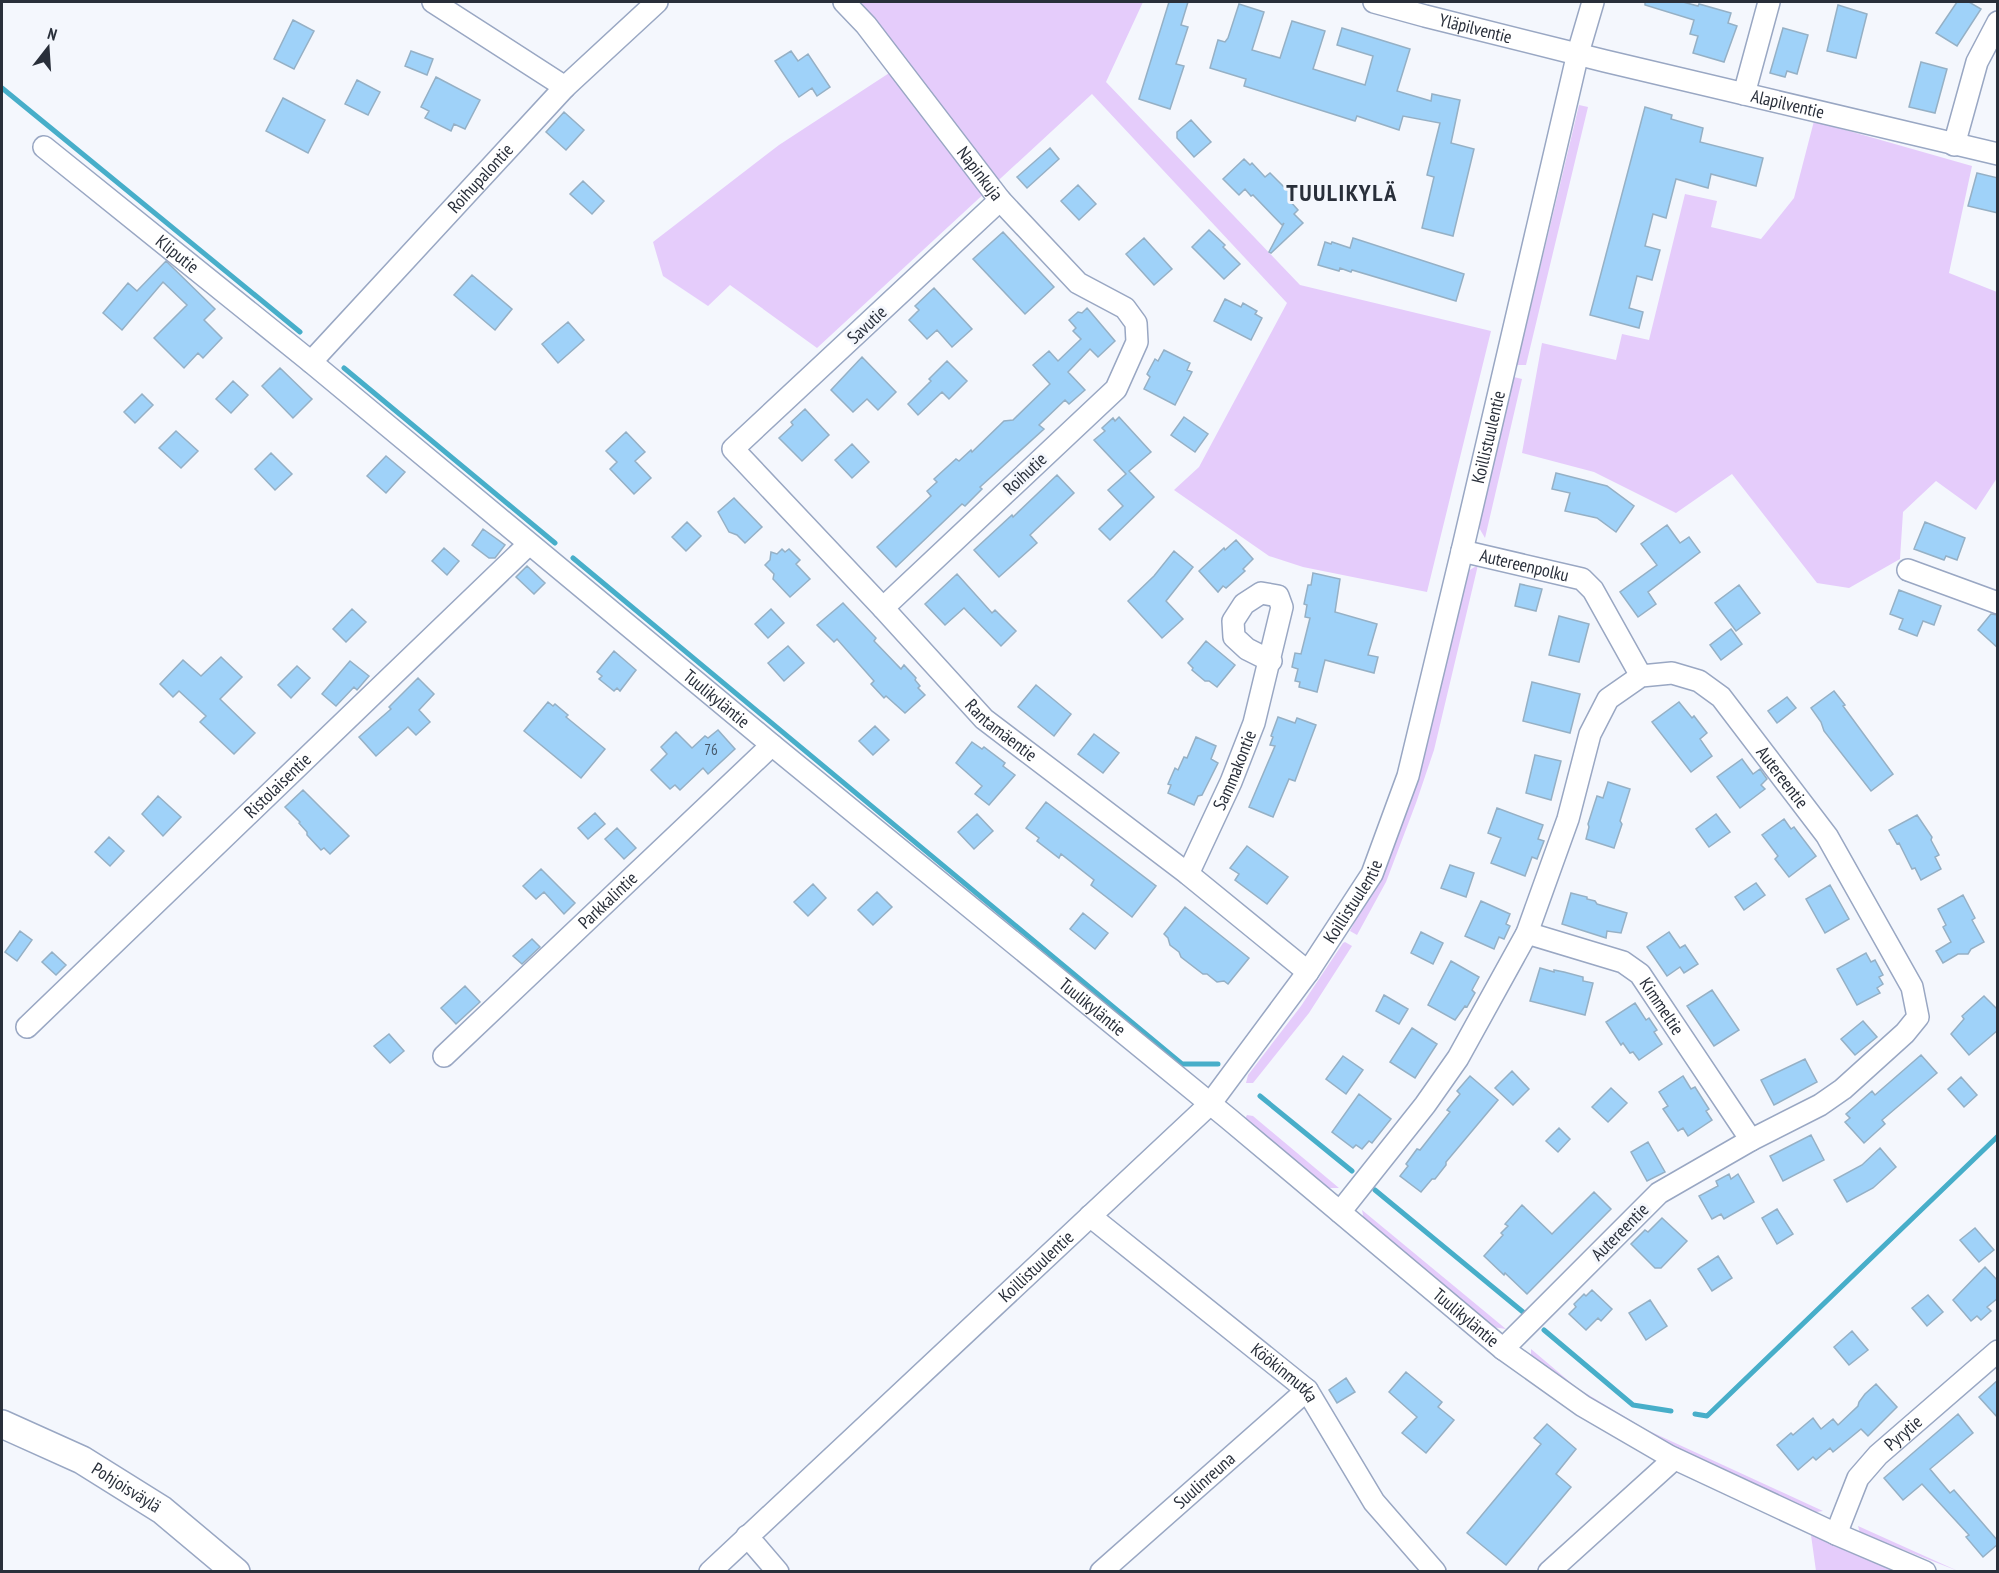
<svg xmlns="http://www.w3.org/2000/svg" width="1999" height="1573" font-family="'PT Sans Narrow',sans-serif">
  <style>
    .green { fill: #e5ccfb }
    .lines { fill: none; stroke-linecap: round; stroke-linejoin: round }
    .stream { stroke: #47aec9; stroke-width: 5 }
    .building { fill: #9fd2f9; stroke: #95b0c5; stroke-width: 1.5 }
    .minor-casing { stroke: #99a7c3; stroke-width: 24 }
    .major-casing { stroke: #99a7c3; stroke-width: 30 }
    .minor { stroke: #fff; stroke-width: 21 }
    .major { stroke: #fff; stroke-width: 27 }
    .labels { text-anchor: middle; stroke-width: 6; stroke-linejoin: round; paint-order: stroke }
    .number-label { font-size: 15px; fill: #46586a }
    .street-label { font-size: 18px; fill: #292f3a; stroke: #f4f7fd }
    .district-label { font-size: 24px; font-weight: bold; letter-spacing: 1.5px; fill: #292f3a; stroke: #f4f7fd }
  </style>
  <rect width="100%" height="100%" fill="#f4f7fd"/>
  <path class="green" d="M850 2H1143L1106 82 1300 285 1491 331 1427 592 1303 567 1269 556 1174 490 1199 467 1287 303 1092 94 817 348 730 285 708 306 663 276 653 242 779 145 903 64Z
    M1579 105 1588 107 1526 365H1517Z
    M1814 121 1972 166 1949 273 1997 292V478L1976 510 1936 481 1903 512 1900 559 1849 588 1817 583 1732 474 1676 513 1594 472 1522 453 1542 343 1616 360 1622 334 1649 340 1685 194 1717 201 1711 227 1761 239 1794 198Z
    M1514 377 1522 379 1485 538 1478 526Z
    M1478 565 1434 750 1416 803 1386 882 1357 935 1350 931 1378 875 1426 745 1468 571Z
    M1345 942 1352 946 1309 1013 1253 1083H1246L1248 1075 1301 1006 1343 943Z
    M1247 1115 1253 1116 1339 1188H1327L1245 1119Z
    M1362 1210 1506 1329 1492 1327 1364 1220Z
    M1531 1349 1577 1388 1647 1430 1823 1511 1810 1513 1636 1433 1531 1359Z
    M1858 1526 1958 1571 1860 1533Z
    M1811 1535 1895 1571H1816Z"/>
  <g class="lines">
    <path class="stream" d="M2 88 300 332
      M344 368 555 543
      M573 558 1182 1064H1218
      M1260 1096 1352 1171
      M1375 1190 1523 1312
      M1544 1330 1633 1405 1671 1411
      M1695 1414 1707 1416 1998 1136"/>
  </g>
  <path class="building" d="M1169 2H1188L1181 25 1188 27 1176 64 1184 66 1170 109 1139 99Z
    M1645 2H1683L1698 6 1699 4 1731 13 1728 23 1737 26 1724 62 1693 53 1698 36 1690 34 1694 20 1645 5Z
    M1957 2H1969L1981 9 1957 46 1936 33Z
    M1239 4 1264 12 1252 50 1280 58 1292 21 1325 31 1313 69 1365 85 1373 56 1337 45 1342 28 1410 49 1397 91 1431 101 1432 94 1460 100 1451 143 1474 149 1453 236 1422 228 1434 177 1427 175 1440 123 1403 116 1399 130 1357 116 1355 121 1244 86 1246 79 1210 68 1218 40 1225 42 1228 38Z
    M1838 5 1867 14 1856 58 1827 51Z
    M293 20 314 31 294 69 274 59Z
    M1783 28 1808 35 1797 74 1787 71 1785 77 1770 73Z
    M411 51 433 59 427 75 405 66Z
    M791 51 798 61 808 54 830 87 817 96 812 88 799 97 775 61Z
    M1921 62 1947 69 1935 113 1909 107Z
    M436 77 480 100 465 129 454 124 451 131 425 118 429 111 421 107Z
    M357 80 380 92 368 115 345 104Z
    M283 98 325 120 308 153 266 131Z
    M1645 107 1672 115 1671 119 1703 128 1700 142 1763 158 1756 186 1711 174 1708 188 1676 179 1666 218 1653 214 1645 246 1660 250 1652 280 1637 276 1629 308 1643 312 1639 328 1590 315Z
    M564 112 584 130 566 150 546 132Z
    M1191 120 1211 142 1194 157 1177 138V132Z
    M1050 148 1059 159 1027 188 1017 177Z
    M1244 159 1250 165 1252 163 1265 177 1270 173 1293 196 1289 200 1298 210 1294 214 1303 223 1271 253 1269 252 1284 223 1282 225 1253 195 1251 196 1245 189 1239 195 1223 179Z
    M1977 173 1998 178V213L1968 206Z
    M583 181 604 201 592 214 570 194Z
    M1078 185 1096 204 1079 220 1061 201Z
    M1209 230 1225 245 1223 247 1240 264 1224 279 1192 247Z
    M1003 232 1054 287 1025 314 973 259Z
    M1144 238 1172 269 1154 285 1126 254Z
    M1353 238 1464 274 1456 301 1352 270 1351 272 1340 268 1339 271 1318 265 1325 242 1331 244 1332 242 1350 248Z
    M166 261 215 309 204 320 222 338 203 358 198 353 184 368 154 338 187 305 163 282 122 330 103 313 128 283 137 291Z
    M472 275 512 309 495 330 454 295Z
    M934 288 972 329 952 347 937 330 927 339 909 320 919 310 915 306Z
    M1225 299 1241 307 1243 303 1257 311 1255 314 1262 318 1251 340 1214 321Z
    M1087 308 1115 341 1098 357 1090 349 1068 372 1085 390 1069 404 1065 400 1039 425 1044 429 980 487 982 489 965 506 962 504 896 567 877 547 931 496 927 491 937 482 934 479 956 459 959 461 971 450 972 452 1004 421 1013 420 1050 384 1033 365 1049 351 1058 361 1081 339 1073 331 1076 328 1069 320 1078 312 1082 313Z
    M568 322 584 340 558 363 542 344Z
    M1164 350 1190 363 1187 370 1192 372 1175 405 1144 389 1150 377 1147 374 1155 359 1158 361Z
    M862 357 896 392 878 410 867 399 853 412 831 390Z
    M947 361 967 381 949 399 942 392 918 415 908 404 931 381 929 379Z
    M280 368 312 399 293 418 262 386Z
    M233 381 248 395 231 413 216 399Z
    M142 394 153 405 135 423 124 412Z
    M805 409 829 435 802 461 779 438 793 425 791 422Z
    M1119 417 1151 452 1129 471 1154 497 1110 540 1099 529 1123 506 1108 490 1126 474 1094 440 1105 431 1102 428 1113 418 1115 421Z
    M1184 417 1208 434 1195 452 1171 435Z
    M176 431 198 451 181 468 159 448Z
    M626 432 645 452 635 461 651 478 634 494 610 469 617 462 606 451Z
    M852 444 869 462 852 478 835 460Z
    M271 453 292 474 275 490 255 469Z
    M386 456 405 472 386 493 367 476Z
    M1556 473 1607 486 1634 506 1616 532 1597 518 1565 511 1570 493 1552 489Z
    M1057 475 1074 493 1030 535 1037 543 999 577 974 550 1012 515 1013 517Z
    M734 498 762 527 745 543 737 535 729 532 718 512Z
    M687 522 701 536 686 551 672 537Z
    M1925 522 1965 538 1957 560 1946 556 1944 560 1914 549Z
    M1667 525 1680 543 1689 537 1700 552 1648 592 1656 604 1638 617 1620 592 1657 565 1641 544Z
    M483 529 505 545 495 558H489L472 545Z
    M1236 540 1253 559 1243 569 1245 571 1226 588 1223 586 1218 592 1199 571 1224 548 1225 550Z
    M444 548 459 561 447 575 432 561Z
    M782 549 785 552 789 549 800 560 796 564 810 579 790 597 773 579 774 574 765 565 770 560 771 552 777 554Z
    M1174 551 1193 567 1166 601 1183 619 1162 638 1128 601 1154 576Z
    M527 566 545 583 534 594 516 577Z
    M1313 573 1340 579 1335 612 1377 624 1368 655 1378 657 1374 673 1325 660 1317 692 1299 687 1300 682 1295 681 1298 669 1292 667 1295 653 1301 654 1310 618 1305 617 1307 605 1304 604 1308 585H1311Z
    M957 574 992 613 995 610 1016 631 1001 646 964 608 945 625 925 604Z
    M1520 584 1542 589 1536 611 1515 606Z
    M1739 585 1760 613 1736 631 1715 603Z
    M1899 590 1941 606 1934 625 1923 621 1917 636 1899 629 1903 619 1890 614Z
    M843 603 876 638 874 641 901 669 904 665 916 678 915 680 920 686 918 688 925 695 905 713 886 696 884 698 871 684 874 681 837 639 834 642 817 625Z
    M352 609 366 622 346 642 333 629Z
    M771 609 784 623 768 638 755 624Z
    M1991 614 1998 615V648L1978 630Z
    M1559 616 1589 624 1579 662 1549 655Z
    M1731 629 1742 644 1721 660 1710 645Z
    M1206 641 1235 665 1217 687 1209 681H1205L1192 670 1193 668 1188 663Z
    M788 646 804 663 784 681 768 663Z
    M614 651 636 670 620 691 617 688 614 691 599 679 602 676 597 672Z
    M221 657 242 677 220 699 255 733 234 754 200 722 206 716 179 691 173 697 160 684 183 660 201 676Z
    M350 661 369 676 357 690 354 687 336 706 322 694Z
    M297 666 310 678 291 698 278 685Z
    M418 678 434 694 419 710 430 722 416 735 408 727 376 756 359 737 391 709 389 707Z
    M1532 682 1580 694 1570 733 1523 721Z
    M1036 685 1071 714 1054 736 1018 707Z
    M1834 691 1845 705 1843 706 1893 774 1871 791 1824 731 1821 722 1811 708Z
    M1787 697 1796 708 1777 723 1768 711Z
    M548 702 553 706 555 704 568 715 566 717 605 749 581 778 524 731Z
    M1679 702 1692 718 1694 716 1707 733 1700 739 1712 756 1691 772 1652 722Z
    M1278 717 1295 723 1297 718 1316 725 1295 781 1289 779 1273 817 1249 807 1275 746 1270 745 1273 737 1271 736Z
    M875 726 889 740 873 755 859 741Z
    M718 730 735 749 708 774 703 768 680 790 675 785 670 789 651 770 667 754 661 747 676 732 692 748 705 736 708 738Z
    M1094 734 1119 753 1103 773 1078 754Z
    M1196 737 1216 746 1211 759 1218 763 1202 795 1198 796 1194 805 1168 793 1171 785 1168 784 1175 768 1178 770 1184 757 1187 758Z
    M972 742 982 749 984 747 1005 763 1003 766 1015 775 989 805 975 794 982 786 956 763Z
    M1535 755 1561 761 1551 800 1526 793Z
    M1742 759 1753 774 1760 769 1767 779 1761 785 1765 789 1740 808 1717 777Z
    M1608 782 1630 789 1620 821 1622 824 1614 848 1586 839 1589 827 1588 824 1597 796 1603 798Z
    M303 790 349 836 330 854 324 848 321 850 307 835V832L299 823 300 822 285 807Z
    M158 796 181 817 163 836 142 814Z
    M1046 802 1156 886 1132 917 1091 885 1094 880 1061 854 1059 858 1037 841 1039 838 1026 828Z
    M1497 808 1543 825 1538 839 1544 841 1537 859 1532 857 1525 876 1491 863 1501 838 1488 833Z
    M595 813 605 824 588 839 578 828Z
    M977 814 993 831 974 849 958 832Z
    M1716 814 1730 832 1709 847 1696 829Z
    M1917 815 1932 837 1931 840 1939 855 1935 857 1941 869 1921 880 1915 868 1912 869 1899 843 1897 844 1889 830Z
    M1784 819 1791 829 1794 827 1816 856 1789 877 1775 859 1778 856 1762 835Z
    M617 828 636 848 624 859 605 839Z
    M109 837 124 851 110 866 95 852Z
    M1247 846 1288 877 1267 904 1235 880 1239 874 1230 868Z
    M1450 865 1474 873 1466 897 1441 888Z
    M541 869 575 903 564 914 544 892 536 899 523 886Z
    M1756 883 1765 895 1744 910 1735 897Z
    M813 884 826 898 808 916 794 902Z
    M1830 885 1849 919 1825 933 1806 899Z
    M877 892 892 907 873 925 858 910Z
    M1571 893 1587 897V899L1595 901 1597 904 1627 913 1621 933 1607 931 1606 938 1562 924Z
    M1963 895 1975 918 1972 920 1984 942 1971 949 1968 954H1958L1943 963 1936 951 1951 942 1943 927 1946 925 1938 909Z
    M1481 901 1510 914 1506 924 1510 926 1504 939 1499 937 1494 949 1465 936Z
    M1185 907 1249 958 1228 984 1224 981 1217 982 1207 974H1203L1181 957 1179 952 1170 945 1168 938 1164 934Z
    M1083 913 1108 933 1095 949 1070 929Z
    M20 931 32 940 17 961 5 952Z
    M1421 932 1443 943 1433 964 1411 953Z
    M1669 932 1680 948 1685 945 1698 964 1684 973 1680 967 1667 976 1647 947Z
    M532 939 540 947 522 964 513 956Z
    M52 952 66 965 56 975 42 962Z
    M1866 953 1871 962 1875 960 1883 975 1879 977 1883 984 1877 988 1880 993 1857 1005 1837 969Z
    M1451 961 1479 977 1472 990 1475 993 1467 1007 1465 1006 1455 1020 1428 1005Z
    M1540 968 1554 972V970L1564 972 1583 977V981L1593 983 1585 1015 1530 1001Z
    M465 986 480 1002 456 1024 441 1008Z
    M1712 990 1739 1030 1714 1046 1687 1006Z
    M1384 995 1408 1009 1399 1024 1376 1011Z
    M1984 996 1998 1010V1030L1969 1055 1951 1034 1964 1019 1962 1016Z
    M1635 1003 1646 1020 1649 1018 1657 1030 1654 1032 1662 1044 1639 1060 1633 1052 1630 1053 1623 1043 1621 1045 1606 1022Z
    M1863 1021 1877 1037 1855 1055 1841 1039Z
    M1412 1028 1437 1044 1415 1078 1390 1062Z
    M389 1034 404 1051 390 1063 374 1046Z
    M1921 1055 1937 1073 1882 1120 1885 1124 1864 1143 1845 1122 1850 1118 1846 1114 1872 1091 1875 1095Z
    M1343 1056 1363 1070 1346 1094 1326 1079Z
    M1805 1059 1817 1082 1774 1105 1761 1080Z
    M1512 1071 1529 1089 1513 1105 1495 1088Z
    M1470 1076 1498 1100 1446 1162V1165L1435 1179H1432L1421 1192 1400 1176 1408 1166 1406 1164 1417 1149 1420 1150 1450 1112 1447 1110 1460 1094 1457 1091Z
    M1683 1076 1691 1089 1695 1087 1709 1109 1706 1111 1712 1120 1688 1136 1683 1128 1678 1131 1663 1109 1668 1106 1659 1092Z
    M1961 1077 1977 1095 1964 1107 1948 1089Z
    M1611 1088 1627 1103 1608 1122 1592 1107Z
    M1359 1094 1391 1119 1372 1143 1369 1141 1362 1149 1356 1145 1353 1148 1332 1132Z
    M1559 1128 1570 1139 1558 1152 1546 1141Z
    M1811 1135 1824 1160 1783 1181 1770 1156Z
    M1648 1142 1665 1172 1647 1181 1631 1152Z
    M1880 1148 1896 1167 1873 1188 1847 1202 1834 1180 1862 1165Z
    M1729 1174 1731 1179 1738 1174 1754 1202 1724 1219 1721 1214 1712 1219 1699 1196 1718 1186 1716 1181Z
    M1594 1192 1611 1209 1527 1294 1505 1273 1504 1275 1484 1256 1503 1235 1501 1233 1508 1226 1505 1224 1522 1205 1552 1234Z
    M1777 1209 1793 1234 1777 1244 1762 1218Z
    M1662 1218 1687 1241 1661 1268H1655L1631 1244 1645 1230 1648 1232Z
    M1975 1228 1994 1250 1979 1262 1960 1240Z
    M1718 1256 1732 1278 1712 1291 1698 1269Z
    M1985 1267 1998 1281V1298L1987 1307 1991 1311 1981 1320 1977 1316 1971 1321 1953 1300Z
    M1592 1290 1612 1309 1601 1321 1598 1318 1586 1330 1569 1314 1576 1307 1574 1304 1584 1294 1586 1296Z
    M1928 1295 1943 1312 1927 1326 1912 1308Z
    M1650 1300 1667 1326 1646 1340 1629 1313Z
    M1852 1331 1868 1350 1849 1365 1834 1347Z
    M1406 1372 1442 1402 1438 1407 1454 1420 1426 1453 1402 1433 1417 1417 1389 1392Z
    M1346 1378 1355 1392 1337 1403 1329 1390Z
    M1998 1380V1418L1979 1397Z
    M1876 1384 1897 1407 1868 1436 1861 1429 1833 1452 1830 1448 1816 1460 1813 1457 1798 1470 1777 1445 1791 1433 1793 1435 1813 1418 1821 1429 1833 1419 1838 1425 1858 1406 1859 1402 1865 1394Z
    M1958 1414 1973 1433 1930 1469 1950 1493 1954 1490 1998 1541V1544L1983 1557 1966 1537 1969 1535 1922 1484 1903 1500 1884 1478Z
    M1547 1424 1576 1449 1556 1474 1571 1487 1506 1565 1467 1533 1541 1444 1534 1438Z"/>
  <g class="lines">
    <g class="minor-casing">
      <g id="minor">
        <path d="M433 2 565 87"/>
        <path id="s1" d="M844 2 866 25 1000 200 1078 283 1125 308 1136 323 1137 342 1116 389 883 608"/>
        <path id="s2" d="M1374 2 1425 16 1605 61 1998 154"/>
        <path d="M1744 94 1769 2"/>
        <path d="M1954 145 1977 62 1998 22"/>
        <path id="s3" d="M44 147 311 362 772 745 1229 1119 1503 1349 1583 1406 1669 1456 1836 1534 1925 1572"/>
        <path id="s4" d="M1000 200 733 449 883 608 984 719 1188 874 1308 972"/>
        <path id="s5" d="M311 362 565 87 657 2"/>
        <path id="s6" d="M1462 551 1582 579 1593 590 1641 676"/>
        <path d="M1908 570 1998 603"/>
        <path id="s7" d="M1188 874 1231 782 1254 723 1282 607 1278 596 1261 593 1244 604 1233 621 1234 637 1247 649 1271 661"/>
        <path id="s8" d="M1527 933 1623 962 1640 974 1751 1140"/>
        <path id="s9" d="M27 1027 529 544"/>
        <path id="s10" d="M444 1056 772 745"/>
        <path id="s11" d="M1340 1212 1425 1105 1458 1058 1527 933 1568 819 1590 734 1608 699 1641 676 1672 673 1699 681 1721 697 1827 836 1912 987 1918 1017 1905 1033 1843 1089 1820 1105 1751 1140 1659 1193 1503 1349"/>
        <path id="s12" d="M1090 1216 1307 1390 1374 1502 1435 1572"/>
        <path id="s13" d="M1836 1534 1858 1478 1878 1455 1998 1351"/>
        <path d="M747 1536 778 1572"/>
        <path id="s14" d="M710 1572 1210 1104 1308 972 1372 874 1408 776 1462 551 1578 53 1593 2"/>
        <path id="s15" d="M1101 1572 1307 1390"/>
        <path d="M1549 1572 1674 1459"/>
      </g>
    </g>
    <g class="major-casing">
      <g id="major">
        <path id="s16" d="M2 1424 82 1460 162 1510 236 1572"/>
      </g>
    </g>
    <use href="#minor" class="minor"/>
    <use href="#major" class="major"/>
  </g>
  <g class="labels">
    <g class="number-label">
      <text x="711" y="755">76</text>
    </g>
    <g class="street-label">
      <text dy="6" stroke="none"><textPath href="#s2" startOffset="105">Yläpilventie</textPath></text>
      <text dy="6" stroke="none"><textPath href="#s2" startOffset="426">Alapilventie</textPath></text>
      <text dy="6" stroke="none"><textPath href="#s1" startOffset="219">Napinkuja</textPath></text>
      <text dy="6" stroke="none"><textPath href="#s5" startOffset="250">Roihupalontie</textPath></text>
      <text dy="6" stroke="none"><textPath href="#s3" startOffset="171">Kliputie</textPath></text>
      <text transform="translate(867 325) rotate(-43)" y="6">Savutie</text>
      <text dy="6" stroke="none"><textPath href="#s14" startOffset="1419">Koillistuulentie</textPath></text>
      <text transform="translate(1025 474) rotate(-43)" y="6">Roihutie</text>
      <text dy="6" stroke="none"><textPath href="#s6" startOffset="64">Autereenpolku</textPath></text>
      <text dy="6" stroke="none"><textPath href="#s3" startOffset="870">Tuulikyläntie</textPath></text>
      <text dy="6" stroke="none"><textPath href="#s4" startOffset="754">Rantamäentie</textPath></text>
      <text dy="6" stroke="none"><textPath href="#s7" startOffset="114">Sammakontie</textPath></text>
      <text dy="6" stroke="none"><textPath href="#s11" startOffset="813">Autereentie</textPath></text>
      <text dy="6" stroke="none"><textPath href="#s9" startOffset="348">Ristolaisentie</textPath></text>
      <text dy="6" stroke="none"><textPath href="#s10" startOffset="226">Parkkalintie</textPath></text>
      <text dy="6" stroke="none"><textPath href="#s14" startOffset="933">Koillistuulentie</textPath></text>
      <text dy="6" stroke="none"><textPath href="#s3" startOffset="1356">Tuulikyläntie</textPath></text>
      <text dy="6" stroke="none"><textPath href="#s8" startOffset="160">Kimmeltie</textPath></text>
      <text transform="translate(1620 1232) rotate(-45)" y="6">Autereentie</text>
      <text dy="6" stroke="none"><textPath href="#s14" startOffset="447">Koillistuulentie</textPath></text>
      <text dy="6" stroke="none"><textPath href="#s3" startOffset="1842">Tuulikyläntie</textPath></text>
      <text dy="6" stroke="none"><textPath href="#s12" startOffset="250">Köökinmutka</textPath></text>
      <text dy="6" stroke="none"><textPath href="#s13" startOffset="124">Pyrytie</textPath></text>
      <text dy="6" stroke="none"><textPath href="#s15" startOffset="138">Suulinreuna</textPath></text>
      <text dy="6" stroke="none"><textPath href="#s16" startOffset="140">Pohjoisväylä</textPath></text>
    </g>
    <g class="district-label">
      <text x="1342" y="201">TUULIKYLÄ</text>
    </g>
  </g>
  <rect width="1999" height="1573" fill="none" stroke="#292f3a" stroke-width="6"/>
  <g transform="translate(48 48) rotate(17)" stroke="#f4f7fd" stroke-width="4.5" paint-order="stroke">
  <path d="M0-4.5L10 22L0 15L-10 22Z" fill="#292f3a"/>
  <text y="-9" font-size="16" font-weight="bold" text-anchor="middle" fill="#292f3a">N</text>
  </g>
</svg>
